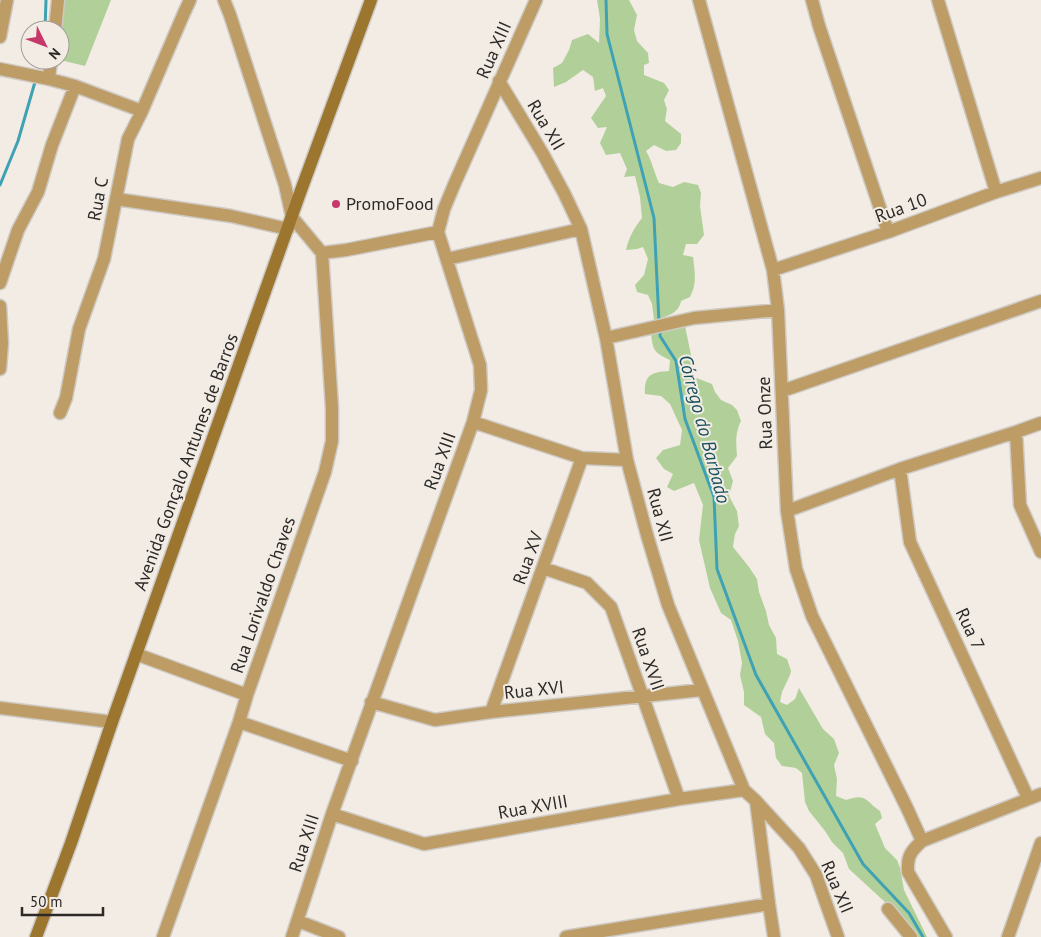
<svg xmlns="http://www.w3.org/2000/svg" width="1041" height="937" font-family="'PT Sans',sans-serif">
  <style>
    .green { fill: #b1d099 }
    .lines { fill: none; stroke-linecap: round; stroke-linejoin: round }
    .stream { stroke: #3fa1b4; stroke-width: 3 }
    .minor-casing { stroke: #cec9c3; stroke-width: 15 }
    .secondary-casing { stroke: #cec9c3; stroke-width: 15 }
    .minor { stroke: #bd9c65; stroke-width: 12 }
    .secondary { stroke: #9c752f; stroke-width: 12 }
    .poi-dot { fill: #c53869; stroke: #f2ece5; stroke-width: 2 }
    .labels { text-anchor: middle; stroke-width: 4; stroke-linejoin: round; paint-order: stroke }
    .street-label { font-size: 18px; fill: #2c2927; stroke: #f2ece5 }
    .poi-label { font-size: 18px; fill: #2c2927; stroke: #f2ece5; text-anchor: start }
    .water-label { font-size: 19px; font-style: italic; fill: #17515d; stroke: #f2ece5 }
  </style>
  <rect width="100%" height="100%" fill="#f2ece5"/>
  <path class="green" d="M65 0H111L85 66 60 60V30H58Z
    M597 0H629L637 15 634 30 637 41 648 53 649 63 644 65V75L664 83 669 90 664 100 667 109 665 121 681 134V143L676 150 666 151 654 145 646 151C652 161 654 172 659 183L673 187 684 182 698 185 701 193 700 206 704 235 697 244H686L683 255 693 257C695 273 697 283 690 297L681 301C679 314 665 317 654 320L652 304 648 295 637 292 635 285 644 275 648 259 643 247 637 249 626 250C629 237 634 228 642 218L640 197 635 176 624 177 627 169 620 153 606 155 600 143 607 127 598 128 591 118 606 96 603 88 595 91 593 77 583 70 566 82 554 87 553 68 562 63 569 50 572 40 588 34 599 43 600 19Z
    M685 326 691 355 692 367 694 377 712 384 715 392 721 400 732 405 737 410 741 421C735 433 736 443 737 456L728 468 733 481 729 496 737 511 739 526 735 534 733 547 749 567 757 579 759 592 766 611 769 625 776 638 777 654 787 659 791 671 790 675 782 692 780 702 787 705 795 699 799 688 823 729 834 739 839 753 834 765 837 779 836 796 846 800C867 793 865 801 880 811L882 818 875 824 885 848 897 860 900 868 904 890 927 937H915L910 925 849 869 843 853 832 842 825 831 809 811 805 802 802 773 796 768 782 766 776 758 774 743 765 734 761 717 744 705V692L740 675 742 663 738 641 731 620 721 613 710 588 699 540 703 505 694 483 674 491 667 487 673 474 664 469 656 458 663 450 680 445 682 430 670 404 661 396 645 394C644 375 651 372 669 371L670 360C654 353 653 350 651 334Z"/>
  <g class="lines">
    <path class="stream" d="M606 0 607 34 654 218 659 322
      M45 30 46 0
      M40 64 41 60
      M0 185 18 141 35 82
      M660 330V336L676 361 685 419 714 497 717 569 756 675 863 864 909 913 923 937"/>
    <g class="minor-casing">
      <path id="minor" d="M224 0 230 15 285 185 292 217 322 253
        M699 0 773 270 778 310 787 511 796 569 812 616 907 808 922 841
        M812 0 819 26 888 232
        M938 0 996 192
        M55 30 58 0
        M0 37 7 0
        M0 69 49 79 75 86 142 111
        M49 79 51 60
        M499 81 543 154 564 193 581 229 606 338 627 460 647 535 668 605 744 790 756 801 799 848 816 875 838 937
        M116 199 231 216 288 229
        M322 253 346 250 438 232
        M447 259 581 229
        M773 270 888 232 996 192 1041 178
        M0 283 18 230 38 192 52 145 75 86
        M0 306 2 343 0 369
        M606 338 694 318 778 310
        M782 391 1041 301
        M60 413 66 398 79 329 104 259 128 139 142 111 184 13 190 0
        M473 422 582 458
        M1016 432 1020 505 1041 552
        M900 469 910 542 1028 798
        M787 511 900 469 1016 432 1041 423
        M543 568 587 583 611 607 679 799
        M136 654 247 695
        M371 702 435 720 491 712 702 690
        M0 708 112 722
        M491 712 582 458 627 460
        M239 722 352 761
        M756 801 769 904 774 937
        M332 814 424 844 679 799 744 790
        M888 909 911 937
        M298 921 339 937
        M163 937 239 722 247 695 325 472 332 441V408L322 253
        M292 937 332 814 473 422 481 390 480 365 438 232 444 209 454 185 536 0
        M566 937 769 904
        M946 937 908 872C907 856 911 851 922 841L1041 794
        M1008 937 1041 843"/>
    </g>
    <g class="secondary-casing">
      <path id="secondary" d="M36 937 71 843 112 722 300 193 371 0"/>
    </g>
    <use href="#minor" class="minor"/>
    <use href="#secondary" class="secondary"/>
  </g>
  <circle class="poi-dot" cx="336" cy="204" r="5"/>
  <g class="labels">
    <g class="street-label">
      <text transform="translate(494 50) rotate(-66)" y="6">Rua XIII</text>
      <text transform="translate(546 125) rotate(59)" y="6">Rua XII</text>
      <text transform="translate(98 199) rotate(-79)" y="6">Rua C</text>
      <text transform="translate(901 208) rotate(-20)" y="6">Rua 10</text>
      <text transform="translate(765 413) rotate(-92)" y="6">Rua Onze</text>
      <text transform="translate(440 461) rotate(-70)" y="6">Rua XIII</text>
      <text transform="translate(186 462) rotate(-70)" y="6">Avenida Gonçalo Antunes de Barros</text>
      <text transform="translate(660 515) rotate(75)" y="6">Rua XII</text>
      <text transform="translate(528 558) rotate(-70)" y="6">Rua XV</text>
      <text transform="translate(263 595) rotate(-71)" y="6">Rua Lorivaldo Chaves</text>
      <text transform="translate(970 629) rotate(65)" y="6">Rua 7</text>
      <text transform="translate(648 659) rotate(71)" y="6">Rua XVII</text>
      <text transform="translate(534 690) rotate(-6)" y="6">Rua XVI</text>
      <text transform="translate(533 807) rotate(-10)" y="6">Rua XVIII</text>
      <text transform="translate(304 843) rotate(-72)" y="6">Rua XIII</text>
      <text transform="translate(837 887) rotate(67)" y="6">Rua XII</text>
    </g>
    <g class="poi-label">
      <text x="346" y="210">PromoFood</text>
    </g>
    <g class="water-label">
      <text transform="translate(705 429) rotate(75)" y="7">Córrego do Barbado</text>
    </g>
  </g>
  <g transform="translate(45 45) rotate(132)"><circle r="24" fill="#f2ece5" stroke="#a39e99"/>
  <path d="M0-4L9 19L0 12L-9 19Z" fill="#c53869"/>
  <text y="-8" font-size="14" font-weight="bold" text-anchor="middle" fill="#2c2927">N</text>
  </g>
  <path d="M22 907v8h81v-8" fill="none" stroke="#2c2927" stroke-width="2.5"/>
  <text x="30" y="907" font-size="15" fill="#2c2927" stroke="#f2ece5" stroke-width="4" paint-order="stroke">50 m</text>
</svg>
